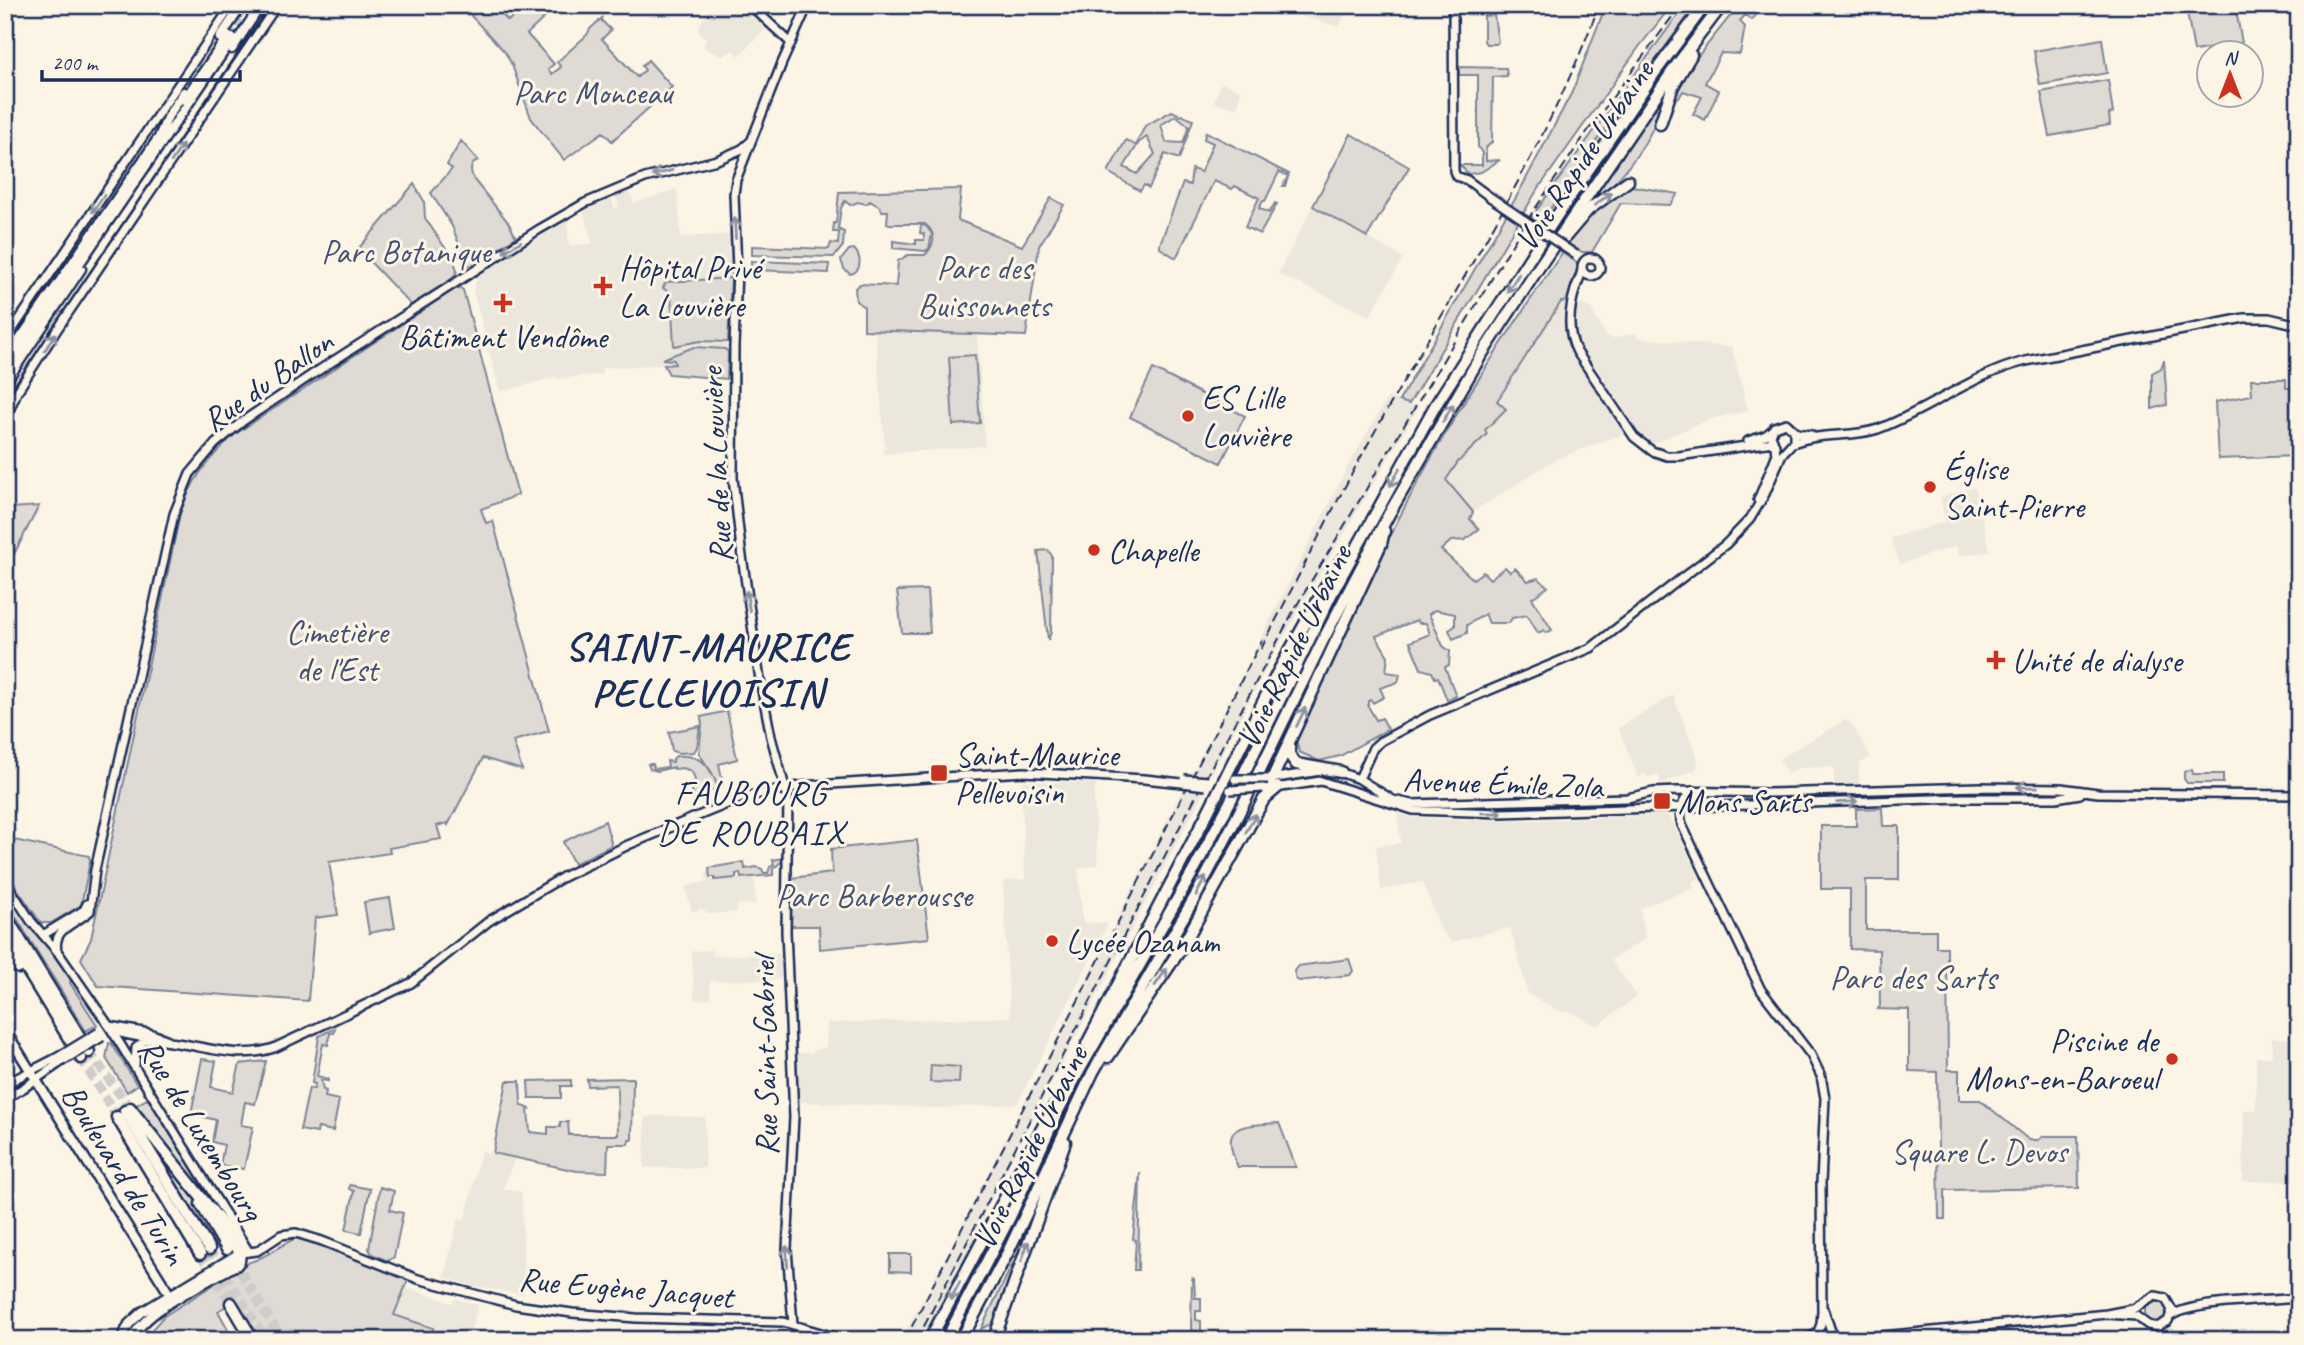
<svg xmlns="http://www.w3.org/2000/svg" width="2304" height="1345" font-family="Caveat,sans-serif">
  <style>
    .built { fill: #ece7dc }
    .green { fill: #dfdbd4; stroke: #7d8599; stroke-width: 2 }
    .lines { fill: none; stroke-linecap: round; stroke-linejoin: round }
    .primary-tunnel { stroke: #cfcdca; stroke-width: 8; stroke-dasharray: 8 4; stroke-linecap: butt }
    .highway-tunnel { stroke: #cfcdca; stroke-width: 10; stroke-dasharray: 10 5; stroke-linecap: butt }
    .secondary-casing { stroke: #1b2f5e; stroke-width: 12 }
    .primary-casing { stroke: #1b2f5e; stroke-width: 13 }
    .highway-casing { stroke: #1b2f5e; stroke-width: 15 }
    .secondary { stroke: #fcf5e5; stroke-width: 7 }
    .primary { stroke: #fcf5e5; stroke-width: 8 }
    .highway { stroke: #fcf5e5; stroke-width: 10 }
    .tram { stroke: #1b2f5e; stroke-width: 2 }
    .rail { stroke: #1b2f5e; stroke-width: 2; stroke-dasharray: 10 5; stroke-linecap: butt }
    .secondary-bridge-casing { stroke: #1b2f5e; stroke-width: 12; stroke-linecap: butt }
    .secondary-bridge { stroke: #fcf5e5; stroke-width: 7 }
    .oneway { stroke: #8c92a2 }
    .poi-dot { fill: #c8321e; stroke: #fcf5e5; stroke-width: 2.5 }
    .labels { text-anchor: middle; stroke-width: 6; stroke-linejoin: round; paint-order: stroke }
    .park-label { font-size: 33px; fill: #425176; stroke: #fcf5e5 }
    .street-label { font-size: 33px; fill: #1b2f5e; stroke: #fcf5e5 }
    .poi-label { font-size: 33px; fill: #1b2f5e; stroke: #fcf5e5; text-anchor: start }
    .neighbourhood-label { font-size: 35px; letter-spacing: 2px; fill: #1b2f5e; stroke: #fcf5e5 }
    .district-label { font-size: 40px; font-weight: bold; letter-spacing: 2px; fill: #1b2f5e; stroke: #fcf5e5 }
  </style>
  <rect width="100%" height="100%" fill="#fcf5e5"/>
  <filter id="ink" filterUnits="userSpaceOnUse"><feTurbulence type="fractalNoise" baseFrequency=".0143" numOctaves="2"/><feDisplacementMap in="SourceGraphic" scale="14" xChannelSelector="R" yChannelSelector="G"/><feConvolveMatrix kernelMatrix="1 2 1 2 8 2 1 2 1" color-interpolation-filters="sRGB"/></filter>
  <g filter="url(#ink)">
    <path class="built" d="M706 5H740L765 29 739 56 734 50 720 57 718 54 706 49 704 44 707 39 701 35 698 28 709 8Z
      M1274 5H1347L1340 27 1277 9Z
      M1221 83 1241 90 1237 109 1214 102Z
      M628 189 634 203 677 189 681 237 730 234 732 273 727 361 602 368V374L557 379 556 377 500 392 473 291 477 276 567 218 569 245 592 244 583 210 611 196 614 207 619 208 615 194Z
      M1313 206 1403 258 1370 316 1278 274Z
      M1561 294 1591 309 1606 336 1615 338 1635 333 1638 338 1732 347 1748 411 1710 419 1652 444 1623 434 1556 459 1473 512 1444 478Z
      M875 331 977 334 985 446 883 454V449L885 448Z
      M1388 397 1418 408 1273 655 1211 775 1192 774 1348 466Z
      M1975 487 1990 551 1959 556 1956 546 1900 564 1891 538 1945 522 1940 497Z
      M1673 695 1697 757 1698 765 1696 770 1660 784 1659 775 1647 777 1646 774 1638 777 1618 728Z
      M1845 720 1850 722 1871 757 1859 764V784L1834 785V767L1799 768 1788 774 1779 759Z
      M1021 781 1096 783 1094 797 1098 865 1078 868 1083 922 1108 924 1017 1104 937 1108 800 1102 797 1053H813V1050L826 1047 827 1023 1010 1017 1003 881 1025 879Z
      M1183 789 1204 791 990 1201 964 1262 927 1329 906 1331 952 1245Z
      M1397 814 1417 818 1510 821 1666 815 1670 817 1699 878 1692 882 1694 888 1640 908 1645 939 1611 960 1637 996 1597 1026 1571 1012 1558 1011 1528 994 1510 928 1451 942 1441 930 1423 882 1381 890 1376 846 1401 843Z
      M705 874H710L711 880 754 877 756 904 737 905V912L709 914 702 909 692 912 685 887 707 881Z
      M712 950 713 956 781 954V979L710 981V999L694 1000 692 951Z
      M2272 1038 2299 1039V1181H2243L2244 1110H2256V1057H2272Z
      M658 1116 705 1117V1168H644L645 1117Z
      M481 1151 515 1158 503 1189 522 1192 524 1295 468 1285 444 1277 458 1219 465 1220Z
      M405 1287 452 1303 454 1299 479 1305 467 1340H433V1328L394 1315Z"/>
    <path class="green" d="M479 5H514L503 16 508 21 525 5H558L527 34 554 64 548 69 552 74 561 67 557 62 587 35 590 29 602 18V21L611 30 602 39 637 77 645 70 642 66 648 60 672 87 612 141 603 132 564 160 531 118 512 65 505 52 471 16Z
      M1606 5H1672L1639 47 1536 192 1409 404 1399 401 1518 194 1572 92Z
      M1685 5H1696L1594 144 1540 224 1531 218Z
      M1739 5H1764L1752 20 1745 15 1740 21 1745 27 1740 54 1721 53 1705 83 1719 91 1705 120 1693 114 1702 97 1683 91 1679 98 1672 97 1686 71Z
      M2193 5H2235L2242 43 2194 51 2187 12Z
      M1494 15 1498 42 1496 44H1486L1484 41V16Z
      M2102 39 2107 73 2040 85 2034 51Z
      M1459 67 1506 68 1507 76 1493 77 1492 142 1486 148V161L1500 160 1481 172 1468 174 1460 165H1482V153L1478 147V75H1459Z
      M2108 80 2113 113 2109 114 2110 125 2050 136 2041 92Z
      M1654 109 1661 110C1648 143 1628 171 1602 195L1598 192Z
      M1172 111 1178 114 1161 125 1166 142 1183 143 1189 126 1178 117 1182 115 1193 120 1179 159 1165 154 1149 188 1144 185 1140 191 1108 172 1126 140 1135 145 1138 144 1124 167 1137 174 1155 154 1147 137 1138 143 1137 142 1145 126Z
      M1206 132 1289 174 1285 186H1283L1288 176 1279 172 1265 201H1263L1259 208 1269 213 1275 203 1277 204 1260 234 1245 227 1259 198 1235 186 1232 189 1214 181 1176 258 1160 248V244L1183 183 1190 185 1192 169 1201 172 1213 143 1204 139Z
      M1351 134 1409 167 1367 237 1313 206Z
      M461 141 478 160C469 165 470 171 474 180L508 222 516 237 471 266 467 265 452 226 431 193 452 169 447 165Z
      M414 184 424 201 425 218 454 261 457 271 453 278 411 305 358 249Z
      M1632 186 1678 194 1670 205 1621 203 1592 252H1582L1567 243C1583 218 1604 198 1632 186Z
      M961 189 958 220 1022 246 1051 198 1064 205 1039 246 1026 336 864 330V307L856 301 855 288 860 284 896 286 898 261 908 255H925C934 246 938 234 925 224H887L888 211H882L880 207 870 201 866 204 858 202 850 205 845 201 841 208 838 229 844 232 843 246 834 257 752 255V246L829 249 831 243 838 244 839 232H833L834 223H836L839 192Z
      M921 225 926 226 932 234 929 249 925 251 893 248V241L916 244V240H924V234L920 233Z
      M854 249C862 257 862 272 850 274L844 269 841 260 849 250Z
      M1562 253 1576 262 1578 266 1567 301 1561 302 1497 401 1506 409 1485 430 1487 434 1458 462 1446 480 1473 512 1470 519 1479 529 1465 540 1451 541 1441 550 1473 579 1483 572 1490 579 1505 567 1510 572 1515 568 1528 581 1538 578 1548 587 1532 598 1552 630 1546 633 1544 630 1538 633 1527 615 1512 618 1509 623H1489L1485 614 1467 625V633L1453 639 1449 630 1455 626V614L1435 610 1429 614 1443 646 1450 651 1449 665 1445 667 1456 696 1447 700 1438 677 1435 678 1432 672 1421 669 1410 642 1430 634 1426 623H1419L1417 620 1376 636 1388 656 1386 672 1400 674 1398 682 1380 688 1384 697 1373 703 1371 700 1368 701V706L1376 720 1382 718 1388 729 1340 756 1319 761 1299 752 1296 739C1332 656 1370 573 1412 493 1456 410 1509 331 1562 253Z
      M751 261 829 264V273L751 270Z
      M731 278 728 342 700 341 674 346 671 294 663 288 666 282Z
      M458 287 463 290 518 495 481 509 486 523 493 521 549 731 513 741 522 770 483 758 448 825 447 823 437 826 441 839 389 848 390 853 329 862 338 915 315 918 308 1001 98 986 81 959 91 939 180 514C192 479 207 460 234 435Z
      M694 347 725 349 728 352 727 379 669 374 664 365 675 364 674 360 662 359Z
      M975 355 980 423 953 425 949 357Z
      M2164 360 2167 405 2152 409V373L2161 368Z
      M1153 369 1245 416 1221 463 1130 417Z
      M2251 379H2286V388H2299V456L2218 459 2215 402 2252 395Z
      M39 506 14 554 11 508Z
      M1048 550 1052 556 1051 632 1048 640 1038 551Z
      M927 590 930 633H902L897 591Z
      M727 711 737 759 719 764 723 784 720 787 699 753 702 725 701 717Z
      M700 726 697 747 694 752 679 753 672 751 669 732Z
      M676 756C701 754 711 765 718 788L694 798 691 788 696 786 694 776 691 771 683 768 674 769V767L657 771 650 769 648 764H653L654 769 668 767 667 761 673 762V759Z
      M2192 769 2193 774H2223V783H2187L2184 779V772Z
      M1882 808 1883 826H1899V880H1866V930H1936V947H1947L1948 1070H1959V1100H1980L2029 1140H2038L2044 1136H2078L2079 1188 1945 1190V1219H1939L1937 1072 1909 1071V1010L1878 1009 1880 1006 1879 950 1850 949V889H1821V826H1856V809Z
      M605 821 611 842 610 846 574 864 563 842Z
      M5 838 89 856 90 861 81 905 51 923H41L18 890 5 866Z
      M917 840 929 938 820 949 819 926H791L792 878 832 873 831 849Z
      M782 858V861L773 869V875L741 878 740 873 736 874V878L715 880V877H710L709 868 744 862 745 869 757 867 762 869 764 873H768L770 867 774 865 773 860Z
      M5 886 26 921 71 975 70 983 97 1025 86 1031 6 901Z
      M390 898 395 928 369 933 364 902Z
      M1349 959 1353 971 1350 975 1299 981 1296 979 1294 971 1298 966Z
      M335 1028 334 1033H330L328 1045 323 1044 317 1076 328 1079V1081L321 1080 323 1090 326 1091 325 1097 339 1100 333 1131 318 1128 317 1133 300 1130 309 1088 314 1089 315 1084 312 1083 319 1036Z
      M109 1043 112 1044 137 1085 127 1092 106 1058Z
      M202 1059 216 1061 211 1087 233 1092 240 1064 266 1061 255 1104 245 1102 241 1125 253 1127 244 1169 220 1165 224 1145 212 1142 216 1120 191 1114Z
      M931 1065 960 1067 959 1083 930 1082Z
      M633 1078 632 1140H629L628 1144H608L607 1172 577 1171 493 1153 507 1081H520L521 1105 530 1109 528 1110 530 1132 548 1134V1127H560V1122H568L569 1135H618L617 1085 588 1086 587 1079Z
      M571 1080V1086H561V1098H529L528 1081Z
      M147 1099 158 1109 241 1244 133 1107Z
      M132 1115 192 1195 224 1249H218Z
      M1279 1123 1296 1167H1238C1217 1122 1244 1126 1279 1123Z
      M1140 1173 1138 1270H1134L1136 1240 1133 1239Z
      M350 1185 370 1189 361 1233 346 1230 354 1191 349 1189Z
      M380 1187 394 1191 390 1210 403 1213 394 1257 388 1261 372 1254 369 1249Z
      M1028 1232 996 1318 992 1324 981 1329Z
      M296 1238 315 1243 408 1280 394 1315 433 1328V1340H257L233 1302 218 1311 234 1340H142L164 1316 250 1262C267 1257 280 1245 296 1238Z
      M890 1254H911V1272L890 1271Z
      M1192 1278 1194 1279 1195 1298H1201V1311H1196V1320L1201 1321V1337H1197L1196 1340H1191V1336H1196V1331H1191Z
      M2145 1311a12 12 0 1 1 24 0a12 12 0 1 1-24 0Z"/>
    <g class="lines">
      <path class="primary-tunnel" d="M228 36 241 15
        M233 38 246 18"/>
      <path class="highway-tunnel" d="M89 1052 130 1108
        M81 1058 117 1117
        M209 1249 265 1340
        M200 1254 231 1303
        M233 1259 282 1340"/>
      <g class="secondary-casing">
        <path id="secondary" d="M750 5 791 43
          M1453 5 1454 171 1456 176 1467 180 1490 197
          M1582 267a9 9 0 1 1 18 0a9 9 0 1 1-18 0Z
          M1582 269C1581 277 1577 283 1575 290 1569 310 1567 333 1577 352L1634 437 1652 451 1667 456H1679L1773 442
          M5 341 232 5
          M5 420 17 392 56 331 277 5
          M1748 441 1766 435 1772 430
          M1793 443C1820 432 1851 438 1878 429 1929 410 1973 374 2026 361L2244 318H2269L2299 325
          M1758 500 1776 456 1775 445 1771 435 1774 427 1786 423 1797 433 1811 435
          M1339 772 1359 779 1393 800 1412 804 1627 798 1653 792 1677 791 1768 793 1979 787 2061 788 2098 793 2299 795
          M1270 779 1320 771
          M1359 779 1373 748 1381 741 1430 715 1591 648 1726 544 1750 519 1765 494 1782 454 1794 441V431
          M1275 788 1321 781 1413 810 1500 813 1962 798H2056L2080 794
          M1693 791C1682 799 1678 812 1682 825L1761 990 1811 1055 1821 1076 1825 1098 1821 1183 1822 1311 1821 1324 1815 1340
          M5 881 31 921 57 951 109 1026 249 1252
          M43 935 84 910 87 904
          M57 951C52 928 76 924 90 911L95 870 174 514 190 474 215 444 243 421 313 374 538 230 585 203 645 178 717 160 742 149 750 142
          M109 1026 149 1033 166 1039
          M113 1031C134 1037 155 1040 177 1043 210 1048 240 1059 274 1048L411 983 489 921 563 877 628 845 744 797 800 786 1024 772 1144 779 1182 783
          M135 1065 136 1048 143 1042 149 1040
          M19 1077 58 1057
          M25 1087 61 1062
          M240 1253 257 1251 281 1235 296 1233 322 1241 418 1279 516 1305 572 1313 636 1318 783 1322 845 1340
          M1824 1310 1831 1331
          M2171 1316C2191 1301 2271 1301 2299 1298
          M793 1324 787 1249 794 1117 786 931 788 798 771 737 760 680 741 549 733 478 734 347 737 270 734 194 736 180 782 63 808 5
          M882 1340 933 1338
          M1804 1340 1816 1334
          M1841 1340 2107 1314 2136 1316 2148 1325 2157 1327 2168 1321 2172 1310 2165 1298 2155 1296 2133 1309 2107 1314"/>
      </g>
      <g class="primary-casing">
        <path id="primary" d="M220 38 242 5
          M232 49 261 5
          M184 100 228 36
          M159 137 168 116 184 92
          M5 361 157 140
          M5 373 233 38
          M5 383 81 269
          M5 1030 170 1295
          M121 1340 129 1324 142 1312 240 1253
          M131 1340C145 1309 206 1283 236 1265"/>
      </g>
      <g class="highway-casing">
        <path id="highway" d="M1660 124 1673 86 1691 55
          M1560 243 1588 210 1628 181
          M1289 744V754L1296 764 1341 772
          M1263 788 1272 779 1381 544 1384 531
          M5 915 89 1052
          M5 934 81 1058
          M5 948 19 968
          M1087 1044 1207 814 1278 672 1338 565 1348 554
          M1108 1057 1182 947 1264 799 1278 787
          M130 1108 224 1226 240 1253 239 1261 236 1265
          M125 1111 209 1249
          M117 1117 200 1254
          M201 1204 227 1249
          M231 1303 253 1340
          M930 1339 1053 1108
          M994 1339 1065 1142
          M946 1340 1010 1217 1056 1115 1079 1071 1194 870 1230 802 1332 593 1435 406 1556 217 1656 71 1705 5
          M961 1340 1008 1252 1093 1072 1198 892 1243 805 1322 642 1389 514 1480 357 1539 267 1676 66 1722 5"/>
      </g>
      <use href="#secondary" class="secondary"/>
      <use href="#primary" class="primary"/>
      <use href="#highway" class="highway"/>
      <path class="tram" d="M5 399 270 5"/>
      <path class="rail" d="M1261 649C1306 562 1349 475 1398 391 1470 265 1549 142 1599 5
        M905 1340 1262 640
        M917 1340 1175 836 1294 610 1522 228 1587 132 1681 5"/>
      <g class="secondary-bridge-casing">
        <path id="secondary-bridge" d="M1490 197 1576 255
          M1184 779 1208 781
          M1235 779H1268
          M1182 783 1206 786
          M1230 790 1263 788
          M58 1057 99 1032
          M61 1062 102 1037
          M5 1085 19 1077
          M5 1099 25 1087
          M934 1338H976"/>
      </g>
      <use href="#secondary-bridge" class="secondary-bridge"/>
    </g>
    <defs><path id="oneway-shaft" d="M-6 0H5M1.5-3L5.5 0L1.5 3" fill="none" stroke-width="1.6" stroke-linecap="round" stroke-linejoin="round" transform="scale(1.75)"/></defs>
    <g class="oneway">
      <use href="#oneway-shaft" transform="translate(177 153) rotate(-56)"/>
      <use href="#oneway-shaft" transform="translate(662 173) rotate(166)"/>
      <use href="#oneway-shaft" transform="translate(1603 199) rotate(-36)"/>
      <use href="#oneway-shaft" transform="translate(98 204) rotate(124)"/>
      <use href="#oneway-shaft" transform="translate(735 228) rotate(-93)"/>
      <use href="#oneway-shaft" transform="translate(512 247) rotate(148)"/>
      <use href="#oneway-shaft" transform="translate(1513 283) rotate(123)"/>
      <use href="#oneway-shaft" transform="translate(50 342) rotate(-58)"/>
      <use href="#oneway-shaft" transform="translate(1448 413) rotate(-60)"/>
      <use href="#oneway-shaft" transform="translate(1395 477) rotate(119)"/>
      <use href="#oneway-shaft" transform="translate(748 601) rotate(-99)"/>
      <use href="#oneway-shaft" transform="translate(1301 717) rotate(-65)"/>
      <use href="#oneway-shaft" transform="translate(2027 787) rotate(-179)"/>
      <use href="#oneway-shaft" transform="translate(1847 802) rotate(-3)"/>
      <use href="#oneway-shaft" transform="translate(1492 813) rotate(1)"/>
      <use href="#oneway-shaft" transform="translate(1251 823) rotate(-61)"/>
      <use href="#oneway-shaft" transform="translate(1201 886) rotate(-62)"/>
      <use href="#oneway-shaft" transform="translate(1161 977) rotate(-55)"/>
      <use href="#oneway-shaft" transform="translate(1025 1251) rotate(-71)"/>
      <use href="#oneway-shaft" transform="translate(787 1256) rotate(-93)"/>
      <use href="#oneway-shaft" transform="translate(955 1291) rotate(118)"/>
    </g>
  </g>
  <g class="poi-dot">
    <path d="M599.5 275.5h7v7h7v7h-7v7h-7v-7h-7v-7h7z"/>
    <path d="M499.5 292.5h7v7h7v7h-7v7h-7v-7h-7v-7h7z"/>
    <circle cx="1188" cy="416" r="7"/>
    <circle cx="1930" cy="487" r="7"/>
    <circle cx="1094" cy="550" r="7"/>
    <path d="M1992.5 649.5h7v7h7v7h-7v7h-7v-7h-7v-7h7z"/>
    <rect x="930" y="764" width="18" height="18" rx="3.5"/>
    <rect x="1653" y="792" width="18" height="18" rx="3.5"/>
    <circle cx="1052" cy="941" r="7"/>
    <circle cx="2172" cy="1059" r="7"/>
  </g>
  <g class="labels">
    <g class="park-label">
      <text x="593" y="104">Parc Monceau</text>
      <text x="406" y="263">Parc Botanique</text>
      <text x="984" y="279">Parc des<tspan x="984" dy="38">Buissonnets</tspan></text>
      <text x="337" y="643">Cimetière<tspan x="337" dy="38">de l'Est</tspan></text>
      <text x="874" y="907">Parc Barberousse</text>
      <text x="1913" y="989">Parc des Sarts</text>
      <text x="1979" y="1163">Square L. Devos</text>
    </g>
    <g class="street-label">
      <text transform="translate(1583 155) rotate(-56)" y="12">Voie Rapide Urbaine</text>
      <text transform="translate(267 380) rotate(-35)" y="12">Rue du Ballon</text>
      <text transform="translate(715 465) rotate(-93)" y="12">Rue de la Louvière</text>
      <text transform="translate(1293 646) rotate(-64)" y="12">Voie Rapide Urbaine</text>
      <text transform="translate(1503 782) rotate(2)" y="12">Avenue Émile Zola</text>
      <text transform="translate(764 1056) rotate(-91)" y="12">Rue Saint-Gabriel</text>
      <text transform="translate(202 1129) rotate(58)" y="12">Rue de Luxembourg</text>
      <text transform="translate(1029 1147) rotate(-64)" y="12">Voie Rapide Urbaine</text>
      <text transform="translate(125 1174) rotate(58)" y="12">Boulevard de Turin</text>
      <text transform="translate(626 1287) rotate(5)" y="12">Rue Eugène Jacquet</text>
    </g>
    <g class="poi-label">
      <text x="619" y="279">Hôpital Privé<tspan x="619" dy="38">La Louvière</tspan></text>
      <text x="503" y="348" text-anchor="middle">Bâtiment Vendôme</text>
      <text x="1202" y="409">ES Lille<tspan x="1202" dy="38">Louvière</tspan></text>
      <text x="1944" y="480">Église<tspan x="1944" dy="38">Saint-Pierre</tspan></text>
      <text x="1108" y="562">Chapelle</text>
      <text x="2012" y="672">Unité de dialyse</text>
      <text x="955" y="766">Saint-Maurice<tspan x="955" dy="38">Pellevoisin</tspan></text>
      <text x="1678" y="813">Mons Sarts</text>
      <text x="1066" y="953">Lycée Ozanam</text>
      <text x="2158" y="1052" text-anchor="end">Piscine de<tspan x="2158" dy="38">Mons-en-Baroeul</tspan></text>
    </g>
    <g class="neighbourhood-label">
      <text x="751" y="804">FAUBOURG<tspan x="751" dy="40">DE ROUBAIX</tspan></text>
    </g>
    <g class="district-label">
      <text x="708" y="660">SAINT-MAURICE<tspan x="708" dy="46">PELLEVOISIN</tspan></text>
    </g>
  </g>
  <rect width="2304" height="1345" fill="none" stroke="#fcf5e5" stroke-width="28"/>
  <rect x="14" y="14" width="2276" height="1317" fill="none" stroke="#1b2f5e" stroke-width="2.5" filter="url(#ink)"/>
  <g transform="translate(2230 74)"><circle r="33" fill="#fcf5e5" stroke="#a2a6af" stroke-width="2"/>
  <path d="M0-5L12 26L0 18L-12 26Z" fill="#c8321e"/>
  <text y="-10" font-size="19" font-weight="bold" text-anchor="middle" fill="#1b2f5e">N</text>
  </g>
  <path d="M42 70v10h198v-10" fill="none" stroke="#1b2f5e" stroke-width="3.5"/>
  <text x="52" y="70" font-size="21" fill="#1b2f5e" stroke="#fcf5e5" stroke-width="5" paint-order="stroke">200 m</text>
</svg>
